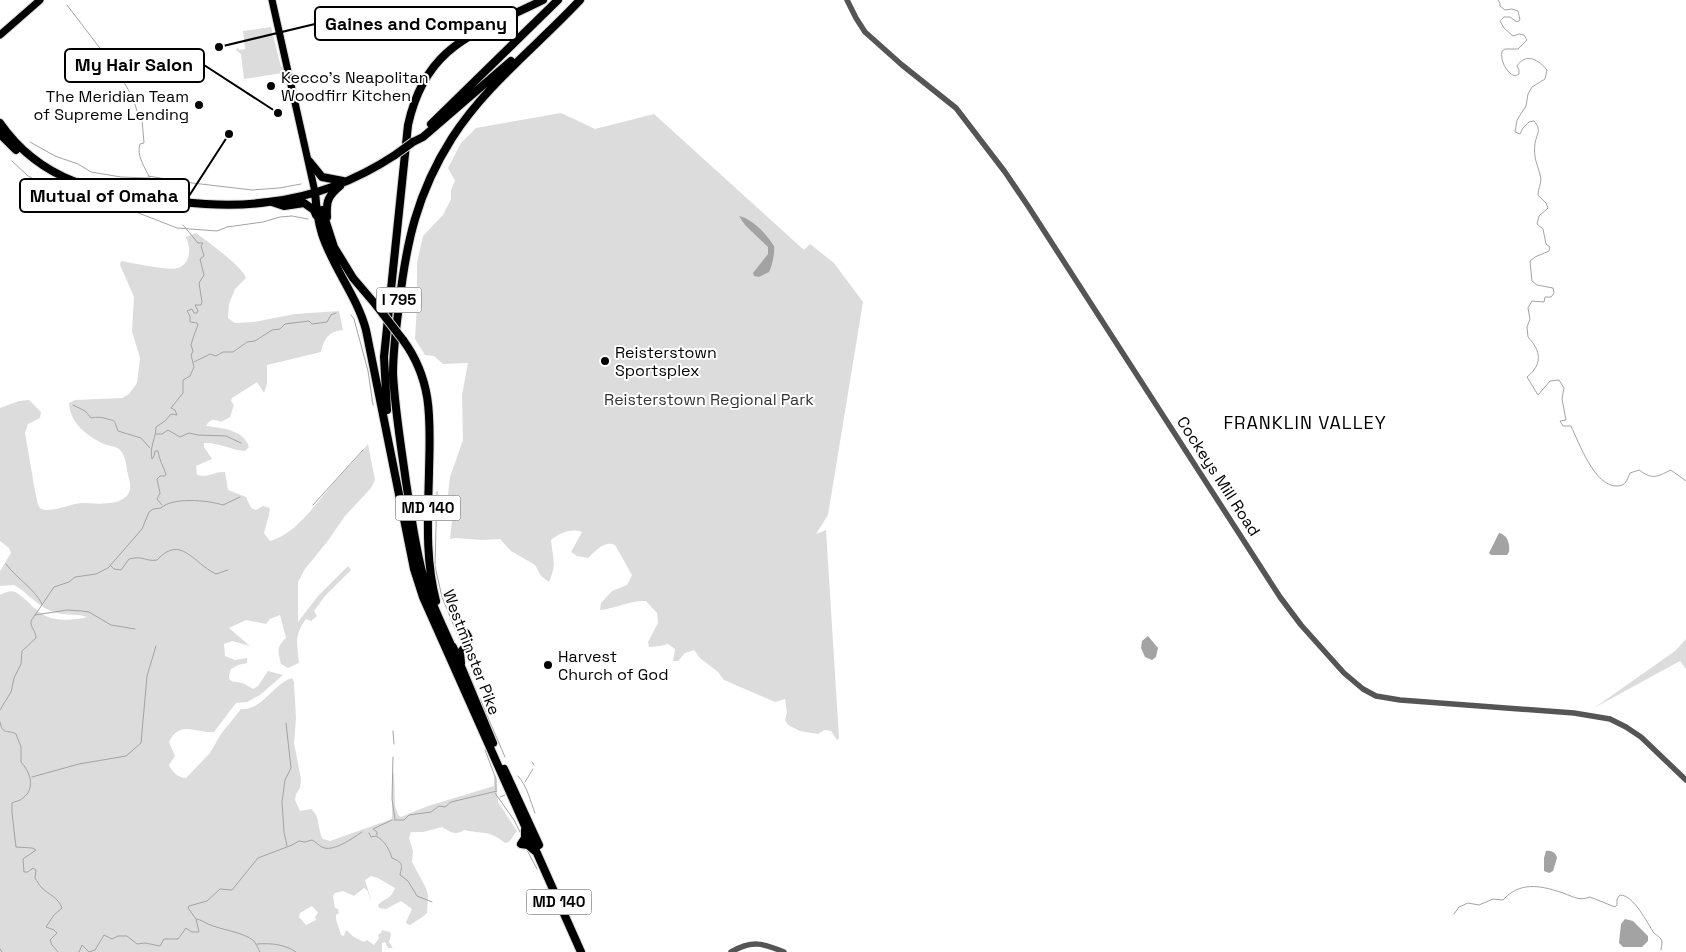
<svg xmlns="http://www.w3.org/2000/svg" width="1686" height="952" font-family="'Space Grotesk',sans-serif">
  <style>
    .green { fill: #dcdcdc; fill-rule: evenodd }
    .water { fill: #a3a3a3 }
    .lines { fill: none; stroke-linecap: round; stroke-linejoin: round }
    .stream { stroke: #a3a3a3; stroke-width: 1 }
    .major-casing { stroke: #dbdbdb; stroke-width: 9 }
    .highway-casing { stroke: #dbdbdb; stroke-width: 10 }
    .minor { stroke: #555; stroke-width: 5.5 }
    .major { stroke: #000; stroke-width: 7 }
    .highway { stroke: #000; stroke-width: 8 }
    .highway-bridge-casing { stroke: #dbdbdb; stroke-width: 10; stroke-linecap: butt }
    .highway-bridge { stroke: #000; stroke-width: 8 }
    .poi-dot { fill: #000; stroke: #fff; stroke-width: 2 }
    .labels { text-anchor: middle; stroke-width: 4; stroke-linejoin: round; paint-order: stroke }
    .shield { fill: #fff; stroke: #4c4c4c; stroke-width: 1 }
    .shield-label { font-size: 15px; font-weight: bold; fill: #000 }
    .poi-label { font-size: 16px; fill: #000; stroke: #fff; text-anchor: start }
    .park-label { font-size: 16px; fill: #333; stroke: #fff }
    .street-label { font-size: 16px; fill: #000; stroke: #fff }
    .neighbourhood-label { font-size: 18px; letter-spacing: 1px; fill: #000; stroke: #fff }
    .leader { fill: none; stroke: #000; stroke-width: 2 }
    .callout-dot { fill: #000; stroke: #fff; stroke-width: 2 }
    .callout { fill: #fff; stroke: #000; stroke-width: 2 }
    .callout-label { font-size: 18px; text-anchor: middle; font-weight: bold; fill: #000 }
  </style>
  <rect width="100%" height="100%" fill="#fff"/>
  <path class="green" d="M271 27 281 67H283V73L244 79 241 54 236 50 238 47 239 50 245 49 243 31Z
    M561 113 595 129 654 114 804 250 810 244 834 263 863 302 828 515 816 534 826 530 839 738 837 740 831 731 824 730 818 734 800 731 788 725 785 720 787 713 785 699 775 702 724 680 718 672 700 658 694 650 685 653 678 661H673L675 649 668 644 660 646 649 647 648 642 658 623 657 613 646 601C629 600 618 608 600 610L601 603 612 591 627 585 632 575 615 545C604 540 596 551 588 558L577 556 571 552 582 532C571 528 560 533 551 540 553 560 557 563 549 582L541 576 535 565 511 551 500 539 482 540 455 538 450 539 452 520 445 521 450 477 463 440 462 395 468 363 443 364 434 356 425 355 415 339 417 304V263L423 236 443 215 451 199V190L455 181 448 168 461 143 476 128Z
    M196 233C207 241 243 267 246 278L235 289 229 304 228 318 235 323 254 322 295 314 339 311 343 330C329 331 324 338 321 352L267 365V384L264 393 257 382 232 398 231 401 234 405 230 417 221 422C214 419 210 419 206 426 221 428 243 429 249 447L245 451C231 450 218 442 204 443V447L212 459 196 466 197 475C209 478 214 471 225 472L228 490 246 497 251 508 256 510 263 506 270 508 269 515 264 533 270 541C298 534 320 497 340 476 350 465 359 456 368 444L375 480 371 488 345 516 327 542 305 569 298 582V622L318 596 348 566 351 570 325 596 314 611 317 616 311 621 306 619C294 635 297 644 299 663L288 668 281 664C278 652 276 647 286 638L280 615 270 619 266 624 246 620 229 628 250 646 232 641 224 644 225 656 235 660 247 658V663L238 665 231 669C226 682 230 681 242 683 246 684 249 687 253 689L258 686 268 671 283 675 260 695 247 702 236 703 214 732C197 734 180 719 169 742L175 756 169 765C172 772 179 778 186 778L210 753 221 734 241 709C262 711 273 684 292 678L294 682 296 718 294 743 301 779 300 788 296 794 295 800 300 811 311 809C321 817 317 829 323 839L330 841 392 819V780L394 771 395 805 398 815 401 817 428 806 494 786V777L495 774 498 802 517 831 509 842 505 843C489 830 483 834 464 830 455 836 451 832 442 827L423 832H411L409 838 413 851 412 862 426 888 428 895 427 913 421 918 410 925 407 924 406 922 412 909 401 901 386 909 379 908 378 905C385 897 390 901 395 888L378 878 371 876 365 880 372 903 367 890 364 888 354 896 343 891 335 893 333 896 335 908 338 909 339 913 336 915V919L341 935 344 936 346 930 354 937 364 942 367 940 374 945 379 938 378 935 381 933 382 930 390 932 391 935 389 942 393 948H388L385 942 382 943V952H0V595C4 593 10 590 15 592 26 597 36 614 51 618 61 621 77 620 87 617 75 613 62 616 51 611 36 605 28 593 14 585L0 586V571L11 553 9 548 0 541V408L19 401 29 400 41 412 40 418 28 424 25 433 35 491 38 505 41 509C56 513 71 502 86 503 99 504 127 506 130 489 131 483 128 476 127 470 126 463 125 454 119 449 115 446 109 446 104 444 87 436 70 423 69 403L75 400 122 398 129 394 137 383 140 358 132 331 134 297 120 265 121 261C133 263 168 271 178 268 191 263 191 248 186 237ZM312 906 318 913 315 917 316 920 306 925 299 917 300 913Z
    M1686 639V669L1680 661 1594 708 1675 651Z"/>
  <path class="water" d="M739 216C753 219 766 234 774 246 775 252 772 267 769 272L759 277 754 276 753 273 768 254V247L745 225Z
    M1499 533C1508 535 1510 544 1509 552L1507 555H1491L1489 553Z
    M1148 636 1158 648 1156 657 1152 660 1145 657 1141 648 1142 641Z
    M1546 851C1552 850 1556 853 1557 858L1553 871 1549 873 1544 871V858Z
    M1625 919 1633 921 1648 936V941L1642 947H1623L1619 943 1621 924Z"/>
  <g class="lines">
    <path class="stream" d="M1498 0 1500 3V6L1505 10 1512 9 1518 11 1520 20 1517 22 1510 17H1504L1500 21 1504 28 1513 36 1519 34 1524 35 1527 40 1518 49H1505L1502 51C1500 60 1506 73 1515 76L1519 74V70L1517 66C1526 52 1539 60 1547 70L1545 79 1532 87 1528 94 1526 106 1517 120 1515 132 1520 134 1523 128 1529 122 1534 121C1542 130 1537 133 1535 143 1533 160 1538 164 1541 179 1541 184 1538 189 1538 195L1546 203 1548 208 1539 216 1537 224 1543 229 1546 244 1550 247 1549 251 1535 257 1530 261 1532 281 1537 285 1553 288 1554 293 1551 297H1545L1544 302 1532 301 1528 308 1530 319 1527 327 1528 337C1541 351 1543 364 1527 377L1538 395 1550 381 1559 380 1564 388 1562 399 1566 420 1560 421 1563 426H1571C1579 443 1595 487 1617 486 1626 486 1627 480 1630 473L1639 470C1653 480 1656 477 1671 470L1686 481
      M67 5 112 64 120 70 121 77 133 98 137 111 142 120 144 143 140 144C136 155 145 168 150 178
      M30 142 55 156 78 164 91 172 121 177 149 178
      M12 161 28 176 60 192 100 205 136 212 177 228 217 231 227 227 263 222 280 217 292 216 308 219
      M148 176 184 182 252 190 279 188 301 184
      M351 315 354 319 368 371 373 405
      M194 362 210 354 216 356 223 352H233L247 342 255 341 272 330 280 329 285 324 309 321 312 324 327 322 331 315 336 313
      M73 405 85 411 91 418C97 417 98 417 104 418 116 422 113 417 118 431L141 438 150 448
      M156 434H162L168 430 180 437 189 433 198 435 226 436 241 443
      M437 492 435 566 442 597 461 643
      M162 505 157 499 160 493 157 479 160 476H165L166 474C163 466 159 459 158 451H155L154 456 152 459C149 448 156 438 156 427L165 421 171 414 177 415 175 410 171 408 183 393V380L190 376 194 367 191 355 193 351 191 345C193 338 195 332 198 325L197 323 190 322V316L187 311 192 309 194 313H197L198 311 195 305H201L202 302 199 283 204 275 200 259 204 256 201 246 203 243H198L183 225
      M313 505 363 450
      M6 564C17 579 34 588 42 604
      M110 565 114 569 121 570 129 559C144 555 145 562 157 560 181 534 193 563 216 574L228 570
      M35 615 67 610 82 611 89 612 111 625 135 629
      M464 663 476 690
      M480 699 505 757
      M0 710 11 692 14 678 21 664 22 651 36 638C36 631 30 627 31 621L54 587 69 582 75 577 96 574 108 568 142 529 149 512 153 509 161 508C172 497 207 500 223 505L240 497
      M0 722C3 736 7 729 16 734L21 747V762C30 772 36 788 23 798 20 801 16 801 12 803V813L16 847 32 848 36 850 23 859 24 872H28L33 868 36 870 35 878C37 881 39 885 42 888 49 895 58 897 62 908L54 915 46 927 54 930 57 933 50 940 52 945 58 952
      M286 723 291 768 285 780 282 802 284 832 287 846
      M393 731 394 744
      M485 750 496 779V790
      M393 757 392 799 395 819
      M532 762 534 765
      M518 776C527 786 530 800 535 813
      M32 777 79 764 126 756 141 743 147 676 156 646
      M525 782 533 769
      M495 793 514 820 522 836
      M500 797 505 795
      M394 820H404L409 815 431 812 439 806 445 807 451 802 497 791
      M369 833 371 837 376 836C385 841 389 849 392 858 404 863 402 865 400 875L408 881 417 896 432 902
      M377 835V832L373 829 392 820
      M527 850 537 869
      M1454 914 1459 907 1468 903 1479 905 1493 899 1503 900C1519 882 1539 885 1560 892 1571 895 1578 902 1590 897L1615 907 1617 905V899L1620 895C1634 895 1647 923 1654 933 1657 936 1661 937 1662 942 1662 945 1661 947 1661 950
      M197 919C201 920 204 922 208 924 221 930 244 932 254 941 256 944 258 948 260 952
      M257 944C271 943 284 944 296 952
      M0 949 2 952
      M79 952 82 945 89 952 95 950 104 935 112 939 118 936H127L137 944 145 943 160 946 164 939H178L186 928 192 932H199L196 919 188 908 189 906 207 901 220 889 232 890 258 858 292 845 299 841 305 842 312 840C316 842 318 845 322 847 332 853 353 838 362 832"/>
    <g class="major-casing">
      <path id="major" d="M272 0 315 192
        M0 35 40 0"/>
    </g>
    <g class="highway-casing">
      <path id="highway" d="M0 123C18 149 43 169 73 181 95 190 120 193 143 197 184 203 227 208 268 202 313 197 357 180 395 155
        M431 124 558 0
        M0 134 16 150
        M413 142 423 137 511 61
        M309 161 322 177 343 181
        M315 192C316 206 318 221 322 234 333 268 357 296 366 330L414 569 423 597 581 952
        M272 202 284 206 304 203 314 210 316 215
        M322 210 334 247 353 278 376 305
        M327 217C326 201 328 196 340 186
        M403 340C434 382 430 423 429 472 428 516 425 559 436 601
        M387 410 384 357 408 125C426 43 477 33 543 0
        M453 647 493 743
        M454 652C444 628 431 604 424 579 415 548 411 514 406 482 401 446 395 410 393 374 393 351 396 328 399 306 406 243 417 193 452 138 486 85 537 46 580 0
        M461 663 460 653C465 646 473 643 466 633
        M504 769 539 845
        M525 830V838L521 844 528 845 535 851"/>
    </g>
    <path class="minor" d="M847 0 856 18 865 32 902 65 956 108 1005 172 1028 206 1280 597 1301 625 1344 673 1363 689 1376 696 1400 700 1574 713 1610 719 1626 727 1641 737 1686 780
      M731 952C752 940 763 943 784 952"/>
    <use href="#major" class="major"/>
    <use href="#highway" class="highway"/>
    <g class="highway-bridge-casing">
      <path id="highway-bridge" d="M395 155 413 142
        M376 305 403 340"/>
    </g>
    <use href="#highway-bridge" class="highway-bridge"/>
  </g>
  <g class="poi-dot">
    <circle cx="271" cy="86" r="5"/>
    <circle cx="199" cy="105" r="5"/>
    <circle cx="605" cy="361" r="5"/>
    <circle cx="548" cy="665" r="5"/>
  </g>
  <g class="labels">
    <g class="shield">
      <rect x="376.5" y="287.5" width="45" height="25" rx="4"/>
      <rect x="395.5" y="495.5" width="65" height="25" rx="4"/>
      <rect x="526.5" y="889.5" width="65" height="25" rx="4"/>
    </g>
    <g class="shield-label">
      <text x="399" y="305">I 795</text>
      <text x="428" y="513">MD 140</text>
      <text x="559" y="907">MD 140</text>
    </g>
    <g class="poi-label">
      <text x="281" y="83">Kecco’s Neapolitan<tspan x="281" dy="18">Woodfirr Kitchen</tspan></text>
      <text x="189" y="102" text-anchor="end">The Meridian Team<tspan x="189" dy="18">of Supreme Lending</tspan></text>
      <text x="615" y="358">Reisterstown<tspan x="615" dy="18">Sportsplex</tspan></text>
      <text x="558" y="662">Harvest<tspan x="558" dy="18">Church of God</tspan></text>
    </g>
    <g class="park-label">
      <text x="709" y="405">Reisterstown Regional Park</text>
    </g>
    <g class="street-label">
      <text transform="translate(1219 476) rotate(57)" y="6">Cockeys Mill Road</text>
      <text transform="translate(472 652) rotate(69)" y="6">Westminster Pike</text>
    </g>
    <g class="neighbourhood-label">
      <text x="1305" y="429">FRANKLIN VALLEY</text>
    </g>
  </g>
  <path class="leader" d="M219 47L315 24M278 113L204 65M229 134L189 196"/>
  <g class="callout-dot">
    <circle cx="219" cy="47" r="5"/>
    <circle cx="278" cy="113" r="5"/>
    <circle cx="229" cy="134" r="5"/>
  </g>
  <g class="callout">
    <rect x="315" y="7" width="202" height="33" rx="5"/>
    <rect x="65" y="49" width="139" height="33" rx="5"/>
    <rect x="20" y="179" width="169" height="33" rx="5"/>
  </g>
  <g class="callout-label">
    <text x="416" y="30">Gaines and Company</text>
    <text x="134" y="71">My Hair Salon</text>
    <text x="104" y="202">Mutual of Omaha</text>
  </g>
</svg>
